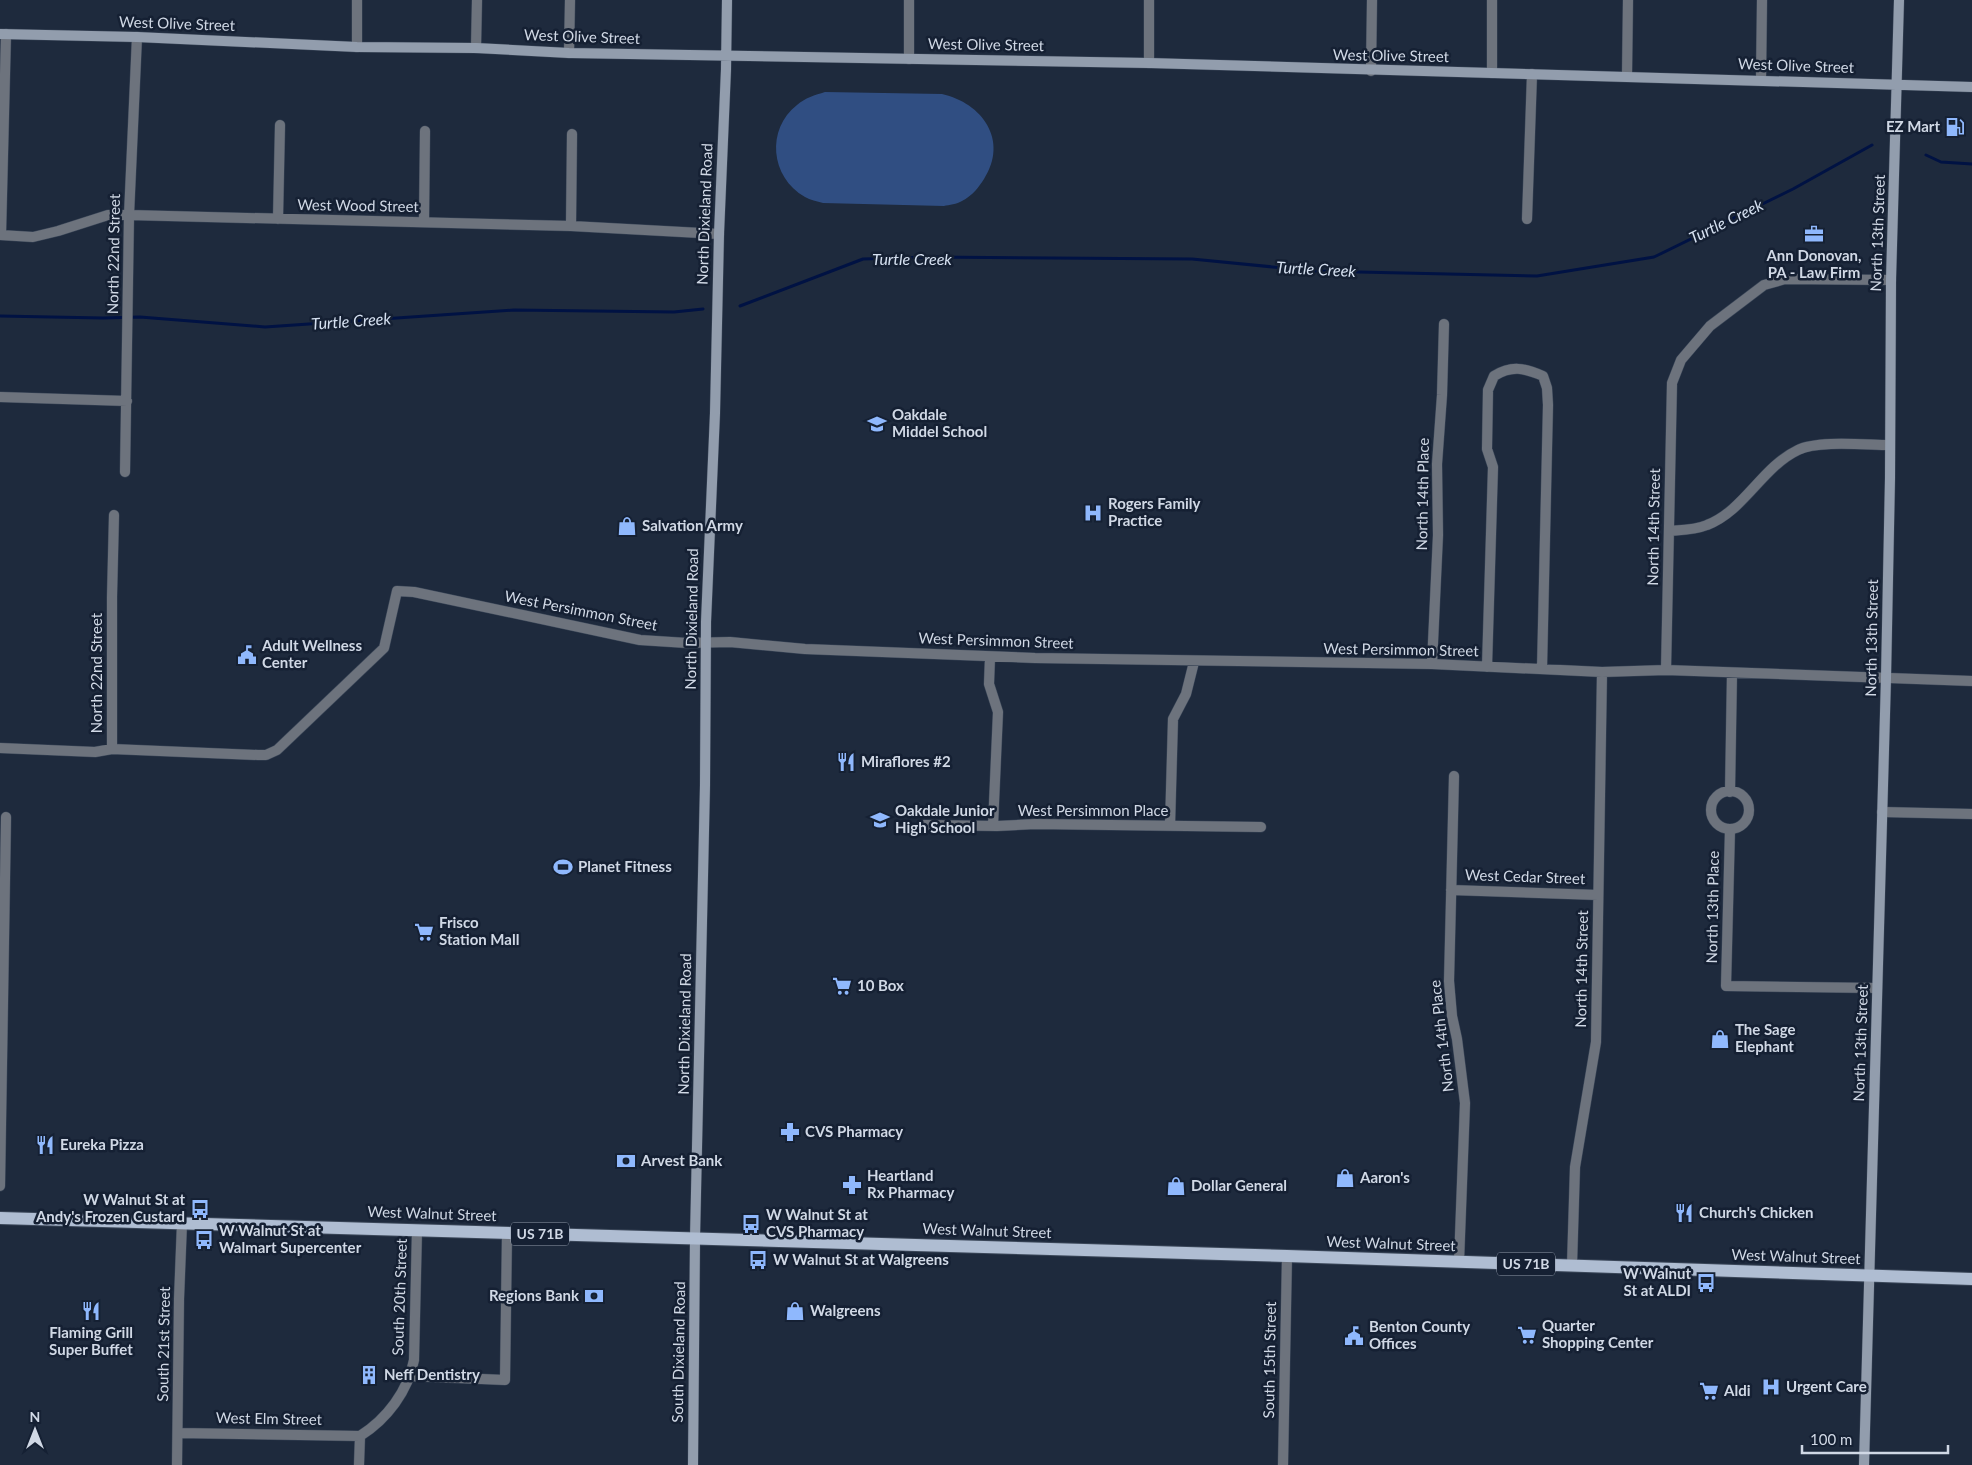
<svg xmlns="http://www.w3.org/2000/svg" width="1972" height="1465" font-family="Lato,sans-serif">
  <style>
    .green { fill: #304e82 }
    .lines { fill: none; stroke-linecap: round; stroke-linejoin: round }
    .stream { stroke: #001243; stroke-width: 3 }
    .street-casing { stroke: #3a4658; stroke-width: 11 }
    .secondary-casing { stroke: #3a4658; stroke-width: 11 }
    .primary-casing { stroke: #3a4658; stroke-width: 14 }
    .street { stroke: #6d737d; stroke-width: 10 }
    .secondary { stroke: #929dad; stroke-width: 10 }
    .primary { stroke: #afbdd2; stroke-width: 12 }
    .labels { text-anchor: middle; stroke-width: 5; stroke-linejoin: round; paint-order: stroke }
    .shield { fill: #152033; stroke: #98a1b0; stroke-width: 1 }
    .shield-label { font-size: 14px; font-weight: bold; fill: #d0d8e5 }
    .street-label { font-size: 15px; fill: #d0d8e5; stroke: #152033 }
    .poi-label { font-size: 15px; font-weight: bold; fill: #d0d8e5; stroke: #152033; text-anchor: start }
    .water-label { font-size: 16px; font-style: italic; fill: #d6e1f1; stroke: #152033 }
  </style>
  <rect width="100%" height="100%" fill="#1e2a3d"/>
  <path class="green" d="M825 92 942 94C982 103 1009 140 984 179 979 187 972 196 962 201 957 204 949 205 944 206L823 203C817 201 810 200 805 197 770 177 766 129 797 105 805 98 815 95 825 92Z"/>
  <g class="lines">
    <path class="stream" d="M1926 155 1941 162 1972 164
      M740 306 863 259 930 257 1192 259 1314 271 1537 276 1654 257 1793 189 1872 145
      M0 316 103 318 140 317 265 327 514 310 674 312 703 309"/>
    <g class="street-casing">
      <path id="street" d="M1149 0V63
        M357 47V0
        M476 48 477 0
        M569 53 570 0
        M909 59V0
        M1371 71 1372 0
        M1492 73V0
        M1627 76 1628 0
        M1761 80 1762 0
        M278 219 280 125
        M1527 219 1532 74
        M424 222 425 131
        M571 226 572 134
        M0 235 33 237 58 231 108 215H129L571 226 719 234
        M1 235 6 34
        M0 397 127 401
        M125 472 129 215 137 37
        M1669 531C1681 530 1695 530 1707 525 1744 511 1762 467 1798 450 1817 440 1867 445 1889 445
        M990 657 989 684 998 712 993 826
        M1432 664 1438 535 1437 464 1442 395 1444 324
        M1487 667 1493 467 1487 449 1488 390 1494 376C1512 365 1524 368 1543 376L1547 388 1548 405 1542 669
        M1666 670 1672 383 1681 360 1710 326 1764 285 1785 279 1891 280
        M0 748 95 752 112 749V597L114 515
        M112 749 258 755H266L277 750 384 648 397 591 414 592 640 640 687 643 730 642 805 649 1035 658 1432 664 1602 672 1666 670 1972 681
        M1454 776 1449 981 1452 1016 1457 1039 1465 1103 1459 1262
        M1711 810a19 19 0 1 1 38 0a19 19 0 1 1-38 0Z
        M1730 792 1732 673
        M1882 812 1972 814
        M924 825 997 826 1035 824 1261 827
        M1170 826 1173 719 1186 694 1194 662
        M1730 829 1726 986 1877 988
        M1451 890 1598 895
        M0 1186 6 817
        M1572 1265 1575 1167 1596 1042 1602 672
        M411 1376 505 1380 507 1233
        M178 1433 360 1436
        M360 1436C387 1419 408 1391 414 1360L417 1230
        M177 1465 179 1299 182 1223
        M359 1465 360 1436
        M1283 1465 1287 1256"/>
    </g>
    <g class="secondary-casing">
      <path id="secondary" d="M0 34 137 37 357 47 476 48 569 53 1149 63 1972 87
        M693 1465 695 1238 705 785 706 622 715 413 719 234 726 69 727 0
        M1864 1465 1886 678 1890 478 1891 280 1899 0"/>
    </g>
    <g class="primary-casing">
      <path id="primary" d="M0 1218 1287 1256 1972 1279"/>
    </g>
    <use href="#street" class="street"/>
    <use href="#secondary" class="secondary"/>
    <use href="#primary" class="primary"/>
  </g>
  <defs>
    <g id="fuel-bare" transform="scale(1.5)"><path d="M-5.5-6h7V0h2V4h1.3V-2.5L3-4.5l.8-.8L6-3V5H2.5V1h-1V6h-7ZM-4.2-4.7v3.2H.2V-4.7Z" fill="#8fb8fd" stroke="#152033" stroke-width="2.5" paint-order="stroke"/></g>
    <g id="office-bare" transform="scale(1.5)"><path d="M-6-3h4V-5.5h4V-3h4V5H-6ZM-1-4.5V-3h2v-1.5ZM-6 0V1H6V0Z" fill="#8fb8fd" stroke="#152033" stroke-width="2.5" paint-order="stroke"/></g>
    <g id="school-bare" transform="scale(1.5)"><path d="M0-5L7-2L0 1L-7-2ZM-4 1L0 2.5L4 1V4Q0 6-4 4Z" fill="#8fb8fd" stroke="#152033" stroke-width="2.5" paint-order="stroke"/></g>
    <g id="hospital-bare" transform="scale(1.5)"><path d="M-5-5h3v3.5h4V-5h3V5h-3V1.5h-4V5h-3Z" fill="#8fb8fd" stroke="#152033" stroke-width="2.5" paint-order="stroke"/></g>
    <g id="shop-bare" transform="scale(1.5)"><path d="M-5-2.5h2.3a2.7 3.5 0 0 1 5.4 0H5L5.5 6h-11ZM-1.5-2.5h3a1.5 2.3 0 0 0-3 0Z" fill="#8fb8fd" stroke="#152033" stroke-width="2.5" paint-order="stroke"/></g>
    <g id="civic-bare" transform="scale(1.5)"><path d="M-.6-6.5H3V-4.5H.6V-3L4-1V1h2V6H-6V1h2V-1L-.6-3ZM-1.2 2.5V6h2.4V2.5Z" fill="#8fb8fd" stroke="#152033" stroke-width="2.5" paint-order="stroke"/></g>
    <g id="restaurant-bare" transform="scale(1.5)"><path d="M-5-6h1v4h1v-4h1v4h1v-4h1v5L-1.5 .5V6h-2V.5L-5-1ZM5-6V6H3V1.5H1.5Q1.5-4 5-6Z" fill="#8fb8fd" stroke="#152033" stroke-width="2.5" paint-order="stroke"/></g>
    <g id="stadium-bare" transform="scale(1.5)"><path d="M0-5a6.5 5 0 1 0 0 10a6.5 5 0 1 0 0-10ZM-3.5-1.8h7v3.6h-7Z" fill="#8fb8fd" stroke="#152033" stroke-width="2.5" paint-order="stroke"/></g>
    <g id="supermarket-bare" transform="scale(1.5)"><path d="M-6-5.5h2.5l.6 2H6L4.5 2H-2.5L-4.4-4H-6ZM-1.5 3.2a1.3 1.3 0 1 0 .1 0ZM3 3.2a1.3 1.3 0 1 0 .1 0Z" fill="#8fb8fd" stroke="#152033" stroke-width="2.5" paint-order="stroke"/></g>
    <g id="pharmacy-bare" transform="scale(1.5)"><path d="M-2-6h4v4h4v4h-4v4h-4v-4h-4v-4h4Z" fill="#8fb8fd" stroke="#152033" stroke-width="2.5" paint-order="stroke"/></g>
    <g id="bank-bare" transform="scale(1.5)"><path d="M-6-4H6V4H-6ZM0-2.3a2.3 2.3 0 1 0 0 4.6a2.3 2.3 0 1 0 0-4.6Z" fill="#8fb8fd" stroke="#152033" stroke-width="2.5" paint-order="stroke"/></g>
    <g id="bus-bare" transform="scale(1.5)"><path d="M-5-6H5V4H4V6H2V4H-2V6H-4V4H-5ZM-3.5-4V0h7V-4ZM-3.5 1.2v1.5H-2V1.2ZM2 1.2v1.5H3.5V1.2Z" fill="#8fb8fd" stroke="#152033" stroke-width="2.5" paint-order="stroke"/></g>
    <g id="building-bare" transform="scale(1.5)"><path d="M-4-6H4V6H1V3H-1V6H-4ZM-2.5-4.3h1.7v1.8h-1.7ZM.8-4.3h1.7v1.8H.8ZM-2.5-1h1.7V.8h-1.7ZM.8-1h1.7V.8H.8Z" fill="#8fb8fd" stroke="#152033" stroke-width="2.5" paint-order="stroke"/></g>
  </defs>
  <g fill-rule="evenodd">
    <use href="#fuel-bare" x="1955" y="127"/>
    <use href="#office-bare" x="1814" y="234"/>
    <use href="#school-bare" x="877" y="424"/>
    <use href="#hospital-bare" x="1093" y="513"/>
    <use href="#shop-bare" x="627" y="526"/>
    <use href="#civic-bare" x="247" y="655"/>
    <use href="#restaurant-bare" x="846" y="762"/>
    <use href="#school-bare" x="880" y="820"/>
    <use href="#stadium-bare" x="563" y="867"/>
    <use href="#supermarket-bare" x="424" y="932"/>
    <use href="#supermarket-bare" x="842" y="986"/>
    <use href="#shop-bare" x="1720" y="1039"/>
    <use href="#pharmacy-bare" x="790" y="1132"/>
    <use href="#restaurant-bare" x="45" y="1145"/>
    <use href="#bank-bare" x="626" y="1161"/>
    <use href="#shop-bare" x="1345" y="1178"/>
    <use href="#pharmacy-bare" x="852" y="1185"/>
    <use href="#shop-bare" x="1176" y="1186"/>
    <use href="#bus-bare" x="200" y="1209"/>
    <use href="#restaurant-bare" x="1684" y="1213"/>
    <use href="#bus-bare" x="751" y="1224"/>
    <use href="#bus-bare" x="204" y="1240"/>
    <use href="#bus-bare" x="758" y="1260"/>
    <use href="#bus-bare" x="1706" y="1283"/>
    <use href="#bank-bare" x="594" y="1296"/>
    <use href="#restaurant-bare" x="91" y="1311"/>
    <use href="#shop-bare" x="795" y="1311"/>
    <use href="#supermarket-bare" x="1527" y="1335"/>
    <use href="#civic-bare" x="1354" y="1336"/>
    <use href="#building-bare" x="369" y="1375"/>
    <use href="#hospital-bare" x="1771" y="1387"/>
    <use href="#supermarket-bare" x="1709" y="1391"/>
  </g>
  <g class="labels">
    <g class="shield">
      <rect x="511" y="1222.5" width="58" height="23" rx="4"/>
      <rect x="1497" y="1252.5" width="58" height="23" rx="4"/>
    </g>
    <g class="shield-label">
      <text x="540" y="1239">US 71B</text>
      <text x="1526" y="1269">US 71B</text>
    </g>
    <g class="street-label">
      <text transform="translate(177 24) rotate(2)" y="5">West Olive Street</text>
      <text transform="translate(582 37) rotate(2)" y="5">West Olive Street</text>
      <text transform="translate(986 45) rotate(1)" y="5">West Olive Street</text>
      <text transform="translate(1391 56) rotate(1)" y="5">West Olive Street</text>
      <text transform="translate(1796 66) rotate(2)" y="5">West Olive Street</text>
      <text transform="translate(358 206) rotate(1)" y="5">West Wood Street</text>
      <text transform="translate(705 214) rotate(-88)" y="5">North Dixieland Road</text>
      <text transform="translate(1878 233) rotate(-88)" y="5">North 13th Street</text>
      <text transform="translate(114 254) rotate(-89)" y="5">North 22nd Street</text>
      <text transform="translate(1423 494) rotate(-89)" y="5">North 14th Place</text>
      <text transform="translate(1654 527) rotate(-89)" y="5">North 14th Street</text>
      <text transform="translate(581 611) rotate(11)" y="5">West Persimmon Street</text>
      <text transform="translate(692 619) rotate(-89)" y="5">North Dixieland Road</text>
      <text transform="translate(1872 638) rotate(-89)" y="5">North 13th Street</text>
      <text transform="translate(996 641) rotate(2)" y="5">West Persimmon Street</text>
      <text transform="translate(1401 650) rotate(1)" y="5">West Persimmon Street</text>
      <text transform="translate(97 673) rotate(-90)" y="5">North 22nd Street</text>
      <text x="1093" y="816">West Persimmon Place</text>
      <text transform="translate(1525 877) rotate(2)" y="5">West Cedar Street</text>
      <text transform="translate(1713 907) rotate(-89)" y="5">North 13th Place</text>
      <text transform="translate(1582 969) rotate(-89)" y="5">North 14th Street</text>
      <text transform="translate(685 1024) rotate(-89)" y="5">North Dixieland Road</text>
      <text transform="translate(1442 1036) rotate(-97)" y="5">North 14th Place</text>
      <text transform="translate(1861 1043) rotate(-88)" y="5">North 13th Street</text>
      <text transform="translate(432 1214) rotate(2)" y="5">West Walnut Street</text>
      <text transform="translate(987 1231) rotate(2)" y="5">West Walnut Street</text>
      <text transform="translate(1391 1244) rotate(2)" y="5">West Walnut Street</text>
      <text transform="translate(1796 1257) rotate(2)" y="5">West Walnut Street</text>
      <text transform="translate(400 1297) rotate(-88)" y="5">South 20th Street</text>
      <text transform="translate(164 1344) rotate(-89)" y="5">South 21st Street</text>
      <text transform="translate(679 1352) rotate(-89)" y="5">South Dixieland Road</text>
      <text transform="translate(1270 1360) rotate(-89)" y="5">South 15th Street</text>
      <text transform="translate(269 1419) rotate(1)" y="5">West Elm Street</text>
    </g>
    <g class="poi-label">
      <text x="1940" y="132" text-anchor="end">EZ Mart</text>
      <text x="1814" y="261" text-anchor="middle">Ann Donovan,<tspan x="1814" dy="17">PA - Law Firm</tspan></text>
      <text x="892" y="420">Oakdale<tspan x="892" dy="17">Middel School</tspan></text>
      <text x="1108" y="509">Rogers Family<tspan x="1108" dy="17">Practice</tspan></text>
      <text x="642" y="531">Salvation Army</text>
      <text x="262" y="651">Adult Wellness<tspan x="262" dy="17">Center</tspan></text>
      <text x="861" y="767">Miraflores #2</text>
      <text x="895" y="816">Oakdale Junior<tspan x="895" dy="17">High School</tspan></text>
      <text x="578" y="872">Planet Fitness</text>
      <text x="439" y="928">Frisco<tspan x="439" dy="17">Station Mall</tspan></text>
      <text x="857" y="991">10 Box</text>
      <text x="1735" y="1035">The Sage<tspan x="1735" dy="17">Elephant</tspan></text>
      <text x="805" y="1137">CVS Pharmacy</text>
      <text x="60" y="1150">Eureka Pizza</text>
      <text x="641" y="1166">Arvest Bank</text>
      <text x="867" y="1181">Heartland<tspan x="867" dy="17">Rx Pharmacy</tspan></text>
      <text x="1360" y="1183">Aaron's</text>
      <text x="1191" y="1191">Dollar General</text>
      <text x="185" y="1205" text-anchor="end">W Walnut St at<tspan x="185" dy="17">Andy's Frozen Custard</tspan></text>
      <text x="1699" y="1218">Church's Chicken</text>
      <text x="766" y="1220">W Walnut St at<tspan x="766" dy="17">CVS Pharmacy</tspan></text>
      <text x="219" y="1236">W Walnut St at<tspan x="219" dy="17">Walmart Supercenter</tspan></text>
      <text x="773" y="1265">W Walnut St at Walgreens</text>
      <text x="1691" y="1279" text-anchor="end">W Walnut<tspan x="1691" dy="17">St at ALDI</tspan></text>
      <text x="579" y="1301" text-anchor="end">Regions Bank</text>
      <text x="810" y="1316">Walgreens</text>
      <text x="1542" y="1331">Quarter<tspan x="1542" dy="17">Shopping Center</tspan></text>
      <text x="1369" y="1332">Benton County<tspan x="1369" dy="17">Offices</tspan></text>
      <text x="91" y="1338" text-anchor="middle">Flaming Grill<tspan x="91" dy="17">Super Buffet</tspan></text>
      <text x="384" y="1380">Neff Dentistry</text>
      <text x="1786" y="1392">Urgent Care</text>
      <text x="1724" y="1396">Aldi</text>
    </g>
    <g class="water-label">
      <text transform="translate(1726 221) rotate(-26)" y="6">Turtle Creek</text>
      <text x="912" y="265">Turtle Creek</text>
      <text transform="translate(1316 269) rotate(3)" y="6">Turtle Creek</text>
      <text transform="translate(351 321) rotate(-4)" y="6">Turtle Creek</text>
    </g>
  </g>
  <g transform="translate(35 1430)" stroke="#152033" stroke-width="4" paint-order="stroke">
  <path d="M0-4L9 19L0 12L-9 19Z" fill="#d0d8e5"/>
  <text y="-8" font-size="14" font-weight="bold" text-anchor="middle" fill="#d0d8e5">N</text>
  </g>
  <path d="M1802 1445v8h146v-8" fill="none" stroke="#d0d8e5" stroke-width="2.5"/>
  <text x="1810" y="1445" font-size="15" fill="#d0d8e5" stroke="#152033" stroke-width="4" paint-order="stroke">100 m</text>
</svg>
